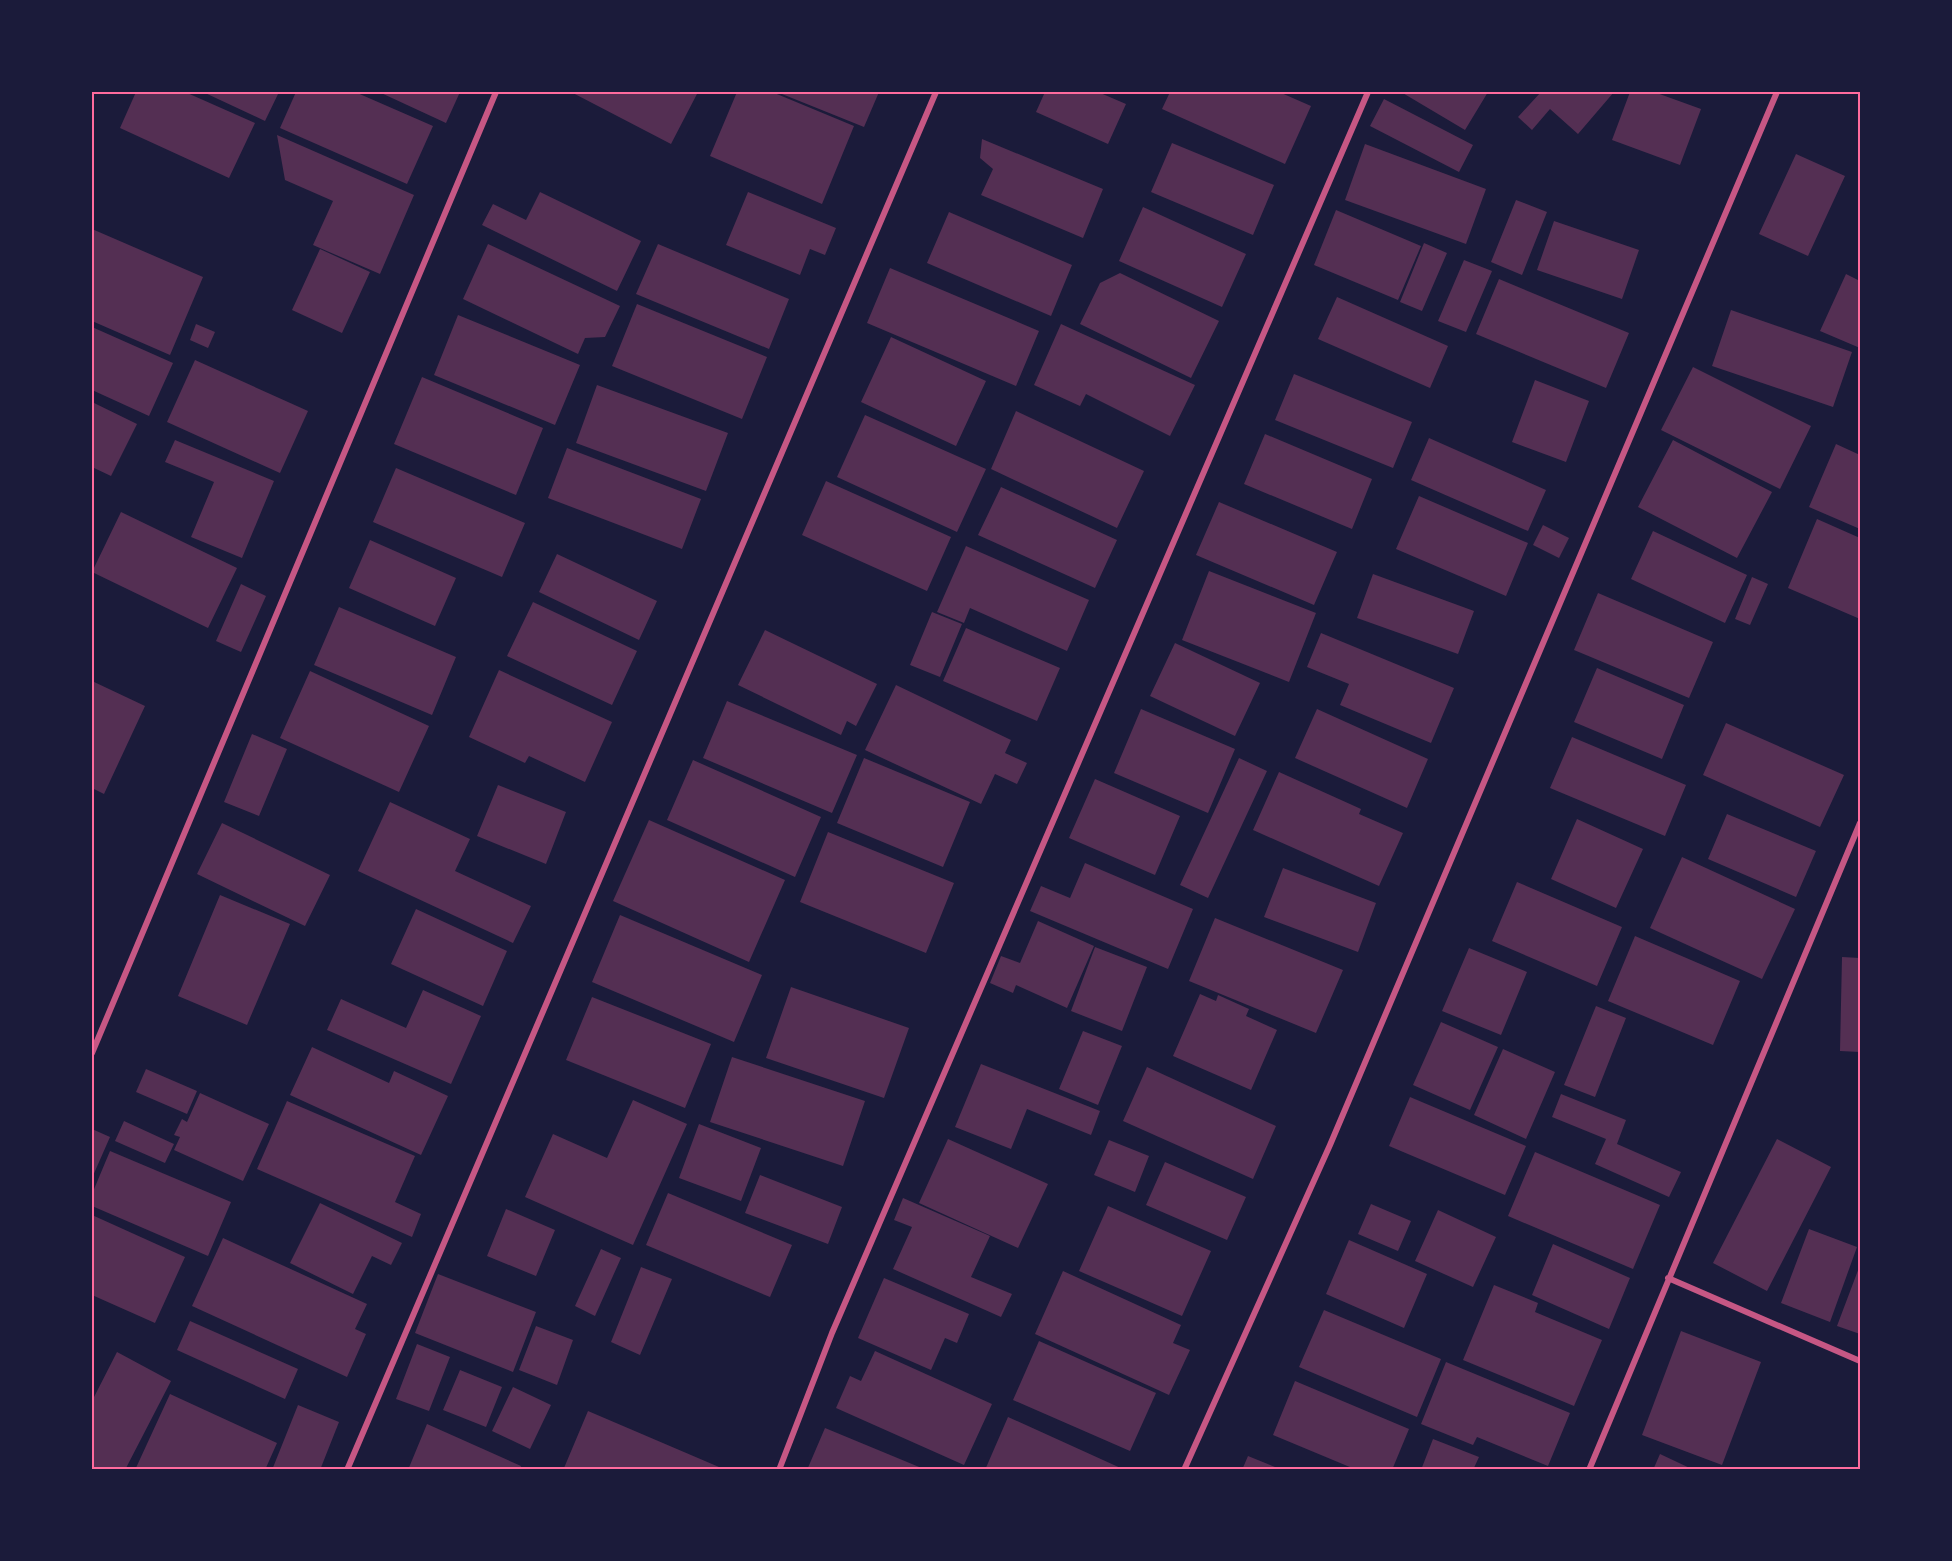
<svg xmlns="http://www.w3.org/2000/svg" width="1952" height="1561" font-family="'DM Sans',sans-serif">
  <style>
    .building { fill: #542f53 }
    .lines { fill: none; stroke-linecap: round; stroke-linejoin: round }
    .minor { stroke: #c65784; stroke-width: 6 }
    .neatline { fill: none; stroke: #ff6b9d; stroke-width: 2 }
  </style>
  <rect width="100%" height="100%" fill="#1b1b3a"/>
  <path class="building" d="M136 92H185L255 123 229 178 120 128Z
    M203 92H279L265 121Z
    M296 92H355L433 126 407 184 280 128Z
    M379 92H460L446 123Z
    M571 92H698L671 144Z
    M737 92H772L854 126 822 204 710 156Z
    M777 92H879L864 127Z
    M1045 92H1098L1126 104 1108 144 1036 112Z
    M1170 92H1279L1311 106 1285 164 1162 109Z
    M1401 92H1488L1465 130Z
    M1541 92H1614L1578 134 1550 109 1532 130 1518 117Z
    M1630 92H1654L1701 109 1680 165 1612 140Z
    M1384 99 1473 145 1459 172 1370 126Z
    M277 135 414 195 380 274 313 245 333 201 285 180Z
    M982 139 1103 189 1083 238 981 195 993 169 980 158Z
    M1172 143 1274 185 1253 235 1151 192Z
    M1365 144 1486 189 1466 244 1345 200Z
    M1796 154 1845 176 1808 256 1759 234Z
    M540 192 641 241 617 291 482 225 493 204 526 220Z
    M748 192 836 228 825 255 810 249 800 275 726 245Z
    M1516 200 1547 212 1522 275 1491 262Z
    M1143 207 1246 254 1222 307 1119 261Z
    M1336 210 1421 246 1398 300 1314 265Z
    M949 212 1072 265 1051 316 927 263Z
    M1554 221 1639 250 1622 299 1537 270Z
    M92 229 203 277 170 355 92 321Z
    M1424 243 1447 253 1422 311 1400 302Z
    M488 244 620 306 605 337 585 338 578 354 463 299Z
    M658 244 789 299 769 349 636 294Z
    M320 249 370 272 342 333 292 310Z
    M1464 260 1492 271 1466 332 1438 321Z
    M890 268 1039 331 1016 386 867 323Z
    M1120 273 1219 321 1191 378 1080 324 1100 283Z
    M1846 274 1860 281V348L1820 331Z
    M1499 279 1629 333 1606 388 1476 334Z
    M1337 297 1448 346 1430 388 1318 339Z
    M637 304 767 357 742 419 612 366Z
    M1731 310 1852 352 1833 407 1712 366Z
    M458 315 580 365 555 425 434 375Z
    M196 324 215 332 208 348 190 340Z
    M1061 324 1195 385 1170 436 1086 394 1080 406 1034 385Z
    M92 327 173 363 149 416 92 390Z
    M891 337 986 381 956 446 861 402Z
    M195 360 308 411 280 473 167 422Z
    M1693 367 1811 426 1780 489 1661 430Z
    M1294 374 1412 422 1393 468 1275 420Z
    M422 377 543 428 516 495 394 444Z
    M1535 380 1589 401 1566 462 1512 442Z
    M597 385 728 433 706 491 576 443Z
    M92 402 137 424 111 476 92 467Z
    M1016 411 1144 471 1117 528 991 469Z
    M865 415 986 469 957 532 837 477Z
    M1265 434 1372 479 1352 529 1244 484Z
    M1429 438 1546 490 1528 531 1411 480Z
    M175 440 274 481 242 558 191 537 214 482 165 462Z
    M1673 440 1772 492 1737 558 1638 507Z
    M1836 444 1860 455V529L1809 507Z
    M567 448 701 499 682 549 548 498Z
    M396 468 525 523 502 577 373 522Z
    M826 481 951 537 927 591 802 535Z
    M1001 487 1117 540 1095 588 978 535Z
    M1419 496 1528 543 1506 596 1396 549Z
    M1219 502 1337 552 1314 605 1196 555Z
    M121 512 237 568 208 628 92 572Z
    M1817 519 1860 538V619L1788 588Z
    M1543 525 1569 538 1559 558 1533 545Z
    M1653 531 1747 575 1725 623 1631 579Z
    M370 540 456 578 435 626 349 588Z
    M966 546 1089 600 1067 651 970 608 964 623 937 612Z
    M557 554 657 601 639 640 539 592Z
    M1209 571 1316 613 1289 682 1182 640Z
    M1373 574 1474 611 1458 654 1357 618Z
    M1752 577 1768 584 1750 625 1735 619Z
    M241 584 266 596 241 652 216 641Z
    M1598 593 1713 642 1689 698 1574 650Z
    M533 602 637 651 612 705 507 656Z
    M339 607 456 657 432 715 314 665Z
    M932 612 962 624 940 677 910 665Z
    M966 628 1060 668 1037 721 943 681Z
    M765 630 877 684 856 726 847 721 841 735 738 685Z
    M1321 633 1454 688 1431 743 1340 705 1349 684 1307 667Z
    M1175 643 1260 683 1235 736 1150 696Z
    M1597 668 1684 705 1662 759 1574 722Z
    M499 670 612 722 585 782 529 756 525 763 469 737Z
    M310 671 429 726 399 792 280 738Z
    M92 681 145 706 104 794 92 788Z
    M896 685 1011 740 1005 753 1027 763 1017 784 995 774 981 804 865 750Z
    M727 701 857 755 832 813 703 758Z
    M1141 709 1235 749 1208 813 1114 773Z
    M1317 709 1428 759 1407 808 1295 758Z
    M1726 723 1844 775 1820 827 1703 775Z
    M252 734 287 749 259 816 224 802Z
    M1572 737 1686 785 1665 836 1550 788Z
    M864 758 970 802 943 867 837 823Z
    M1239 758 1267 771 1208 898 1180 885Z
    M693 760 821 817 795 877 667 820Z
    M1279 772 1361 809 1359 814 1403 833 1379 886 1253 830Z
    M1095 779 1180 816 1155 875 1069 838Z
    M498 785 566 812 546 864 477 836Z
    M390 802 470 839 455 871 531 906 513 943 358 871Z
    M1727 814 1816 851 1796 897 1708 859Z
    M1577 819 1643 849 1616 908 1551 879Z
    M649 820 785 880 749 962 613 901Z
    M222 823 330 875 305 926 197 874Z
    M828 832 954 883 926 953 800 902Z
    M1682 857 1795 909 1762 979 1650 928Z
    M1085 863 1193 909 1168 969 1030 911 1041 886 1070 898Z
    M1283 868 1376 903 1358 952 1264 917Z
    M1517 882 1622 927 1597 986 1492 941Z
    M220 895 290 924 247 1025 178 996Z
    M416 909 507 951 483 1006 391 964Z
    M620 915 762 975 734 1042 592 982Z
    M1215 918 1343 970 1316 1033 1189 981Z
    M1038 921 1094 946 1067 1008 1016 985 1013 993 990 983 1001 956 1020 963Z
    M1635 936 1740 981 1713 1045 1608 1001Z
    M1095 947 1147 967 1122 1031 1071 1011Z
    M1469 948 1527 972 1501 1035 1442 1011Z
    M1842 957 1860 958V1052L1840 1051Z
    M791 987 909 1028 884 1098 766 1058Z
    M423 990 481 1016 451 1084 327 1030 341 999 406 1028Z
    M1200 994 1216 1001 1218 995 1249 1009 1246 1016 1277 1030 1251 1090 1173 1056Z
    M592 997 711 1044 685 1108 566 1060Z
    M1596 1006 1626 1018 1595 1097 1564 1085Z
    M1441 1022 1498 1047 1470 1110 1413 1085Z
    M1083 1031 1122 1046 1098 1105 1059 1089Z
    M312 1047 389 1083 394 1071 448 1096 421 1155 290 1095Z
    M1503 1049 1555 1072 1526 1139 1474 1115Z
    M732 1057 865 1101 843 1166 710 1122Z
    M981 1064 1100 1111 1091 1135 1027 1109 1011 1149 955 1127Z
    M1147 1067 1276 1126 1253 1179 1123 1121Z
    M146 1069 197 1091 187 1114 136 1092Z
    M200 1093 269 1124 243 1181 174 1150 180 1137 174 1135 182 1119 187 1122Z
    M1561 1094 1626 1120 1617 1144 1681 1172 1669 1197 1595 1164 1606 1139 1552 1117Z
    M1410 1097 1526 1146 1505 1195 1389 1146Z
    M633 1100 687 1124 633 1245 525 1197 553 1134 607 1158Z
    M287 1101 415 1156 395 1202 421 1214 412 1237 257 1169Z
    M124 1121 174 1144 165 1163 115 1141Z
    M699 1124 761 1148 741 1201 679 1178Z
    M92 1129 110 1137 92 1178Z
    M948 1139 1048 1184 1018 1248 919 1203Z
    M1777 1139 1831 1167 1767 1291 1713 1263Z
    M1109 1140 1149 1156 1135 1192 1094 1175Z
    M110 1151 231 1202 208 1256 92 1206V1194Z
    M1535 1152 1660 1205 1633 1269 1508 1216Z
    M1165 1162 1246 1197 1227 1240 1146 1205Z
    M760 1175 842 1207 828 1244 745 1213Z
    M668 1193 792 1245 770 1297 646 1245Z
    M903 1198 990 1236 971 1277 1012 1294 1001 1317 893 1269 912 1227 894 1220Z
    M320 1203 402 1243 391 1265 372 1256 353 1294 290 1263Z
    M1371 1204 1411 1221 1398 1251 1358 1234Z
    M1108 1206 1211 1251 1182 1316 1079 1271Z
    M506 1209 555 1230 536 1276 487 1256Z
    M1438 1210 1496 1237 1473 1287 1415 1261Z
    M92 1215 185 1257 155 1323 92 1295Z
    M1809 1229 1857 1247 1830 1322 1781 1303Z
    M223 1238 367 1304 355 1329 366 1334 347 1377 192 1306Z
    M1349 1240 1427 1274 1404 1328 1326 1294Z
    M1553 1244 1630 1278 1609 1329 1532 1295Z
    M601 1249 621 1258 595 1316 575 1306Z
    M1860 1265V1334L1837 1326Z
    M641 1267 672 1279 640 1355 611 1342Z
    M1063 1271 1181 1325 1173 1343 1190 1350 1169 1395 1035 1334Z
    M438 1274 536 1312 513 1372 415 1333Z
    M884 1278 969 1314 957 1343 945 1338 931 1370 858 1338Z
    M1494 1285 1538 1303 1535 1312 1602 1340 1574 1406 1463 1360Z
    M1324 1310 1441 1359 1417 1417 1299 1367Z
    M190 1321 298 1369 285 1399 177 1350Z
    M536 1326 573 1340 557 1385 519 1370Z
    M1681 1331 1761 1362 1722 1465 1642 1435Z
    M1039 1341 1156 1393 1130 1451 1013 1400Z
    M417 1344 450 1357 429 1411 396 1399Z
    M875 1351 992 1404 964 1465 836 1408 850 1376 861 1381Z
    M117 1352 171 1381 125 1470H92V1401Z
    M1446 1362 1570 1413 1548 1466 1477 1437 1473 1445 1421 1424Z
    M460 1370 502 1387 486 1427 443 1410Z
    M1295 1381 1409 1429 1392 1470H1357L1273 1435Z
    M513 1387 551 1405 530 1449 492 1431Z
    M170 1394 277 1443 265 1470H135Z
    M298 1405 339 1422 320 1470H272Z
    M588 1411 719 1467 718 1470H569L564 1468Z
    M1008 1417 1125 1470H985Z
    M427 1424 521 1466 520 1470H408Z
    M825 1428 924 1469V1470H807Z
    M1433 1439 1479 1457 1473 1470H1421Z
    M1660 1454 1694 1470H1653Z
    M1248 1456 1280 1469V1470H1242Z"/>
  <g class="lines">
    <path class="minor" d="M92 1053 496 92
      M1668 1278 1860 1361
      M347 1470 936 92
      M779 1470 832 1333 1368 92
      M1184 1470 1330 1145 1777 92
      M1589 1470 1860 823"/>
  </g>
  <rect width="1952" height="1561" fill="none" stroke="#1b1b3a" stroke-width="186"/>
  <rect x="93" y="93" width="1766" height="1375" class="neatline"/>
</svg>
